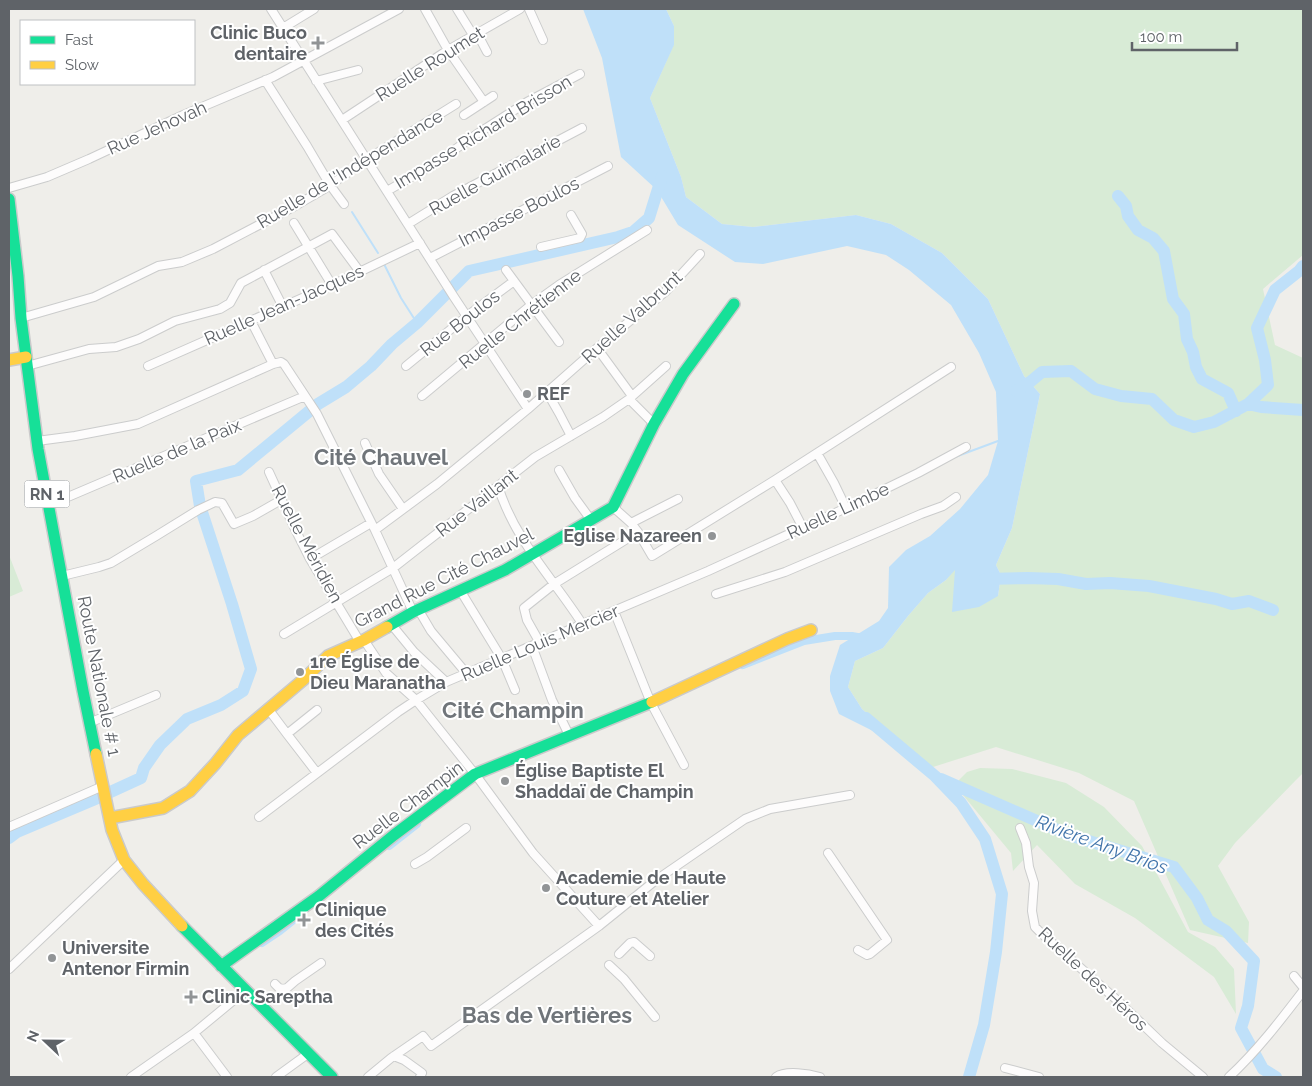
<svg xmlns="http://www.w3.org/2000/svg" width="1312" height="1086" font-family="Raleway,sans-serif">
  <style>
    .green { fill: #d8ebd6 }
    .water { fill: #bfe0f9 }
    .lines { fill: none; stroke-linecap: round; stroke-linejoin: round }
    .stream { stroke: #bfe0f9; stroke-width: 2 }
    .canal { stroke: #bfe0f9; stroke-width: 8 }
    .river { stroke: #bfe0f9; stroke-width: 12 }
    .street-casing { stroke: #cbcccc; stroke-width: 10 }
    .fast-casing { stroke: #cacacb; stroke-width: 14 }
    .slow-casing { stroke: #cacacb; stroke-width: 14 }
    .street { stroke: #fdfcfc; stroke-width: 8 }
    .fast { stroke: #16e098; stroke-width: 11 }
    .slow { stroke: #ffcf43; stroke-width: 11 }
    .poi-dot { fill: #919496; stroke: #fff; stroke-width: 2 }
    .labels { text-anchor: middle; stroke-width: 4; stroke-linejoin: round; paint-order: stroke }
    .shield { fill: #fff; stroke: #8f9295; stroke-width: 1 }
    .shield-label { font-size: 16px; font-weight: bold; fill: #5f6368 }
    .poi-label { font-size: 18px; font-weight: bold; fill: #5f6368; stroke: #fff; text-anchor: start }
    .street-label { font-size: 18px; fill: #5f6368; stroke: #fff }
    .water-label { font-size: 19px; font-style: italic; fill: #4174aa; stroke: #fff }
    .district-label { font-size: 22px; font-weight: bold; fill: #70757a; stroke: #fff }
  </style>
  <rect width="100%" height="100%" fill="#efeeea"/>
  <path class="green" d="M666 9H1303V255L1263 289 1275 345 1303 358V773L1296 780 1235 843 1218 866 1249 922 1248 943 1190 930 1134 801 1079 773 996 747 933 767 920 762 862 709 848 687 855 661 883 648 908 616 928 593 946 580 955 569 998 596 1001 575 996 565 1012 528 1040 394 1024 376 988 299 942 253 891 224 856 215 753 227 722 224 686 197 681 177 650 98 674 44V26Z
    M9 555 23 591 9 597Z
    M980 768 1012 769 1066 783 1104 807 1142 846 1188 932 1215 947 1234 969 1236 1014 1214 977 1135 918 1075 884 1037 845 1013 871 1011 853 958 789 959 780 967 772Z"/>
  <path class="water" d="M583 9H666L674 26V45L650 98 681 177 686 197 722 224 753 227 856 215 891 224 942 253 988 299 1024 376 1040 394 1012 528 996 565 1001 575 998 596 979 607 952 612 955 570 946 580 928 593 908 616 883 648 855 661 848 687 862 709 880 725 875 732 839 714 830 691V676L840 645 879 621 888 608 889 567 906 550 930 536 960 509 988 475 998 441 996 392 979 353 951 305 909 270 886 255 847 246 763 264 735 262 678 225 657 190 621 157 602 58Z"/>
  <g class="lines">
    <path class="stream" d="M352 212 378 253
      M384 264 401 298 417 323
      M955 457 998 441"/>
    <path class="canal" d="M743 665 804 641 835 636H852L863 638
      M389 846 417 824
      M262 943 280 931 295 919"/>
    <path class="river" d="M1118 196 1126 206 1128 216 1138 230 1153 238 1164 251 1173 299 1184 314 1187 339 1193 352 1196 367 1202 379 1228 393 1236 411
      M1016 391 1030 382 1042 372 1071 371 1095 389 1121 396 1152 399 1174 420 1194 427 1214 422 1248 404 1268 385 1265 360 1257 328 1275 290 1299 271 1303 266
      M1248 404 1261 407 1303 410
      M985 579 1028 578 1058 579 1086 584 1110 583 1149 586 1216 599 1232 604 1249 601 1273 610
      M866 718 935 776 961 803 985 839 1002 894 996 952 984 1025 969 1077
      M941 779 1069 835 1174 867 1197 898 1208 920 1226 931 1254 961 1248 1006 1241 1028 1263 1069 1276 1077
      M9 838 17 832 93 800 141 778 144 768 160 745 187 719 221 705 243 691 251 669 232 604 200 506 196 481 238 470 318 404 346 387 371 366 392 344 417 323 469 271 618 237 633 232 649 218 662 176"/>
    <g class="street-casing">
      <path id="street" d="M271 9 454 297 528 409
        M425 9 448 50 484 102
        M457 9 473 35
        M529 9 543 40
        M283 28 314 9
        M477 33 487 52
        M265 80 307 146 330 185 344 204
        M316 81 358 70
        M464 115 493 96
        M342 120 448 50 520 9
        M9 188 47 177 89 159 183 115 273 77 399 9
        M387 191 434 164 477 134 527 102 580 74
        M294 223 332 285
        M408 224 453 196 582 128
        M541 247 580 238 582 234 571 215
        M430 258 608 166
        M264 270 283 307
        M506 270 559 342
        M21 318 94 297 158 266 182 262 213 249 295 206 326 188 366 160 456 104
        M251 321 273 364
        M597 348 632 396
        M27 366 89 349 116 347 139 339 175 321 220 309 230 303 241 283 332 234 360 272
        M148 366 332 285 420 243
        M406 366 467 316 514 281
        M547 392 559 413 571 436
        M422 396 531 305 559 285 647 230
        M629 399 654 424
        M37 441 75 436 138 424 273 364 281 362 284 364 317 414 375 530 413 612
        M365 443 379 474 403 509
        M817 453 834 483 846 508
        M559 470 575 498 591 520
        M269 472 295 529 310 559 360 642
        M775 480 790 503 803 528
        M498 486C515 541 553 578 583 625
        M49 505 305 396
        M613 507 631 523
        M375 530 437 484 528 409 597 348 665 292 700 254
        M638 532 631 523 678 499
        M310 559 371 523
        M62 576 99 567 111 563 156 536 198 510 215 502 222 503 234 524 253 516 281 500
        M460 590 502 659 515 690
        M716 594 785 572 921 514 943 506 956 497
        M418 609 431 631 467 674
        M614 611 651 703 684 765
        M391 624 414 652 446 682
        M284 634 393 568 535 457 603 417 629 399 666 366
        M364 640 386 673 416 700 475 774 533 853 599 926
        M540 643 527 620 524 608 554 584 638 532 652 556 775 480 951 367
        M532 646 552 700 569 735
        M269 710 287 734 317 773
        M89 723 156 695
        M287 734 317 710
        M259 817 398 712 416 700 446 682 708 571 846 508 918 473 966 447
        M9 827 103 786
        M1020 828 1026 843 1029 867 1034 883 1032 911 1034 922 1035 927 1041 933 1118 1001 1162 1043 1203 1077
        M828 853 887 940 870 954 867 955 858 950
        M415 864 427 857 466 828
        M619 954 630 943 634 942 650 956
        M609 965 624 979 655 1017
        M9 969 124 860
        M1294 976 1303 987
        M275 984 279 988 283 989 287 988 295 981 321 963
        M194 1033 227 1077
        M394 1056 404 1060 422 1073 420 1077
        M1005 1068 1039 1077
        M131 1077 194 1033 246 990
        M276 1077 309 1053
        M368 1077 391 1058 423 1036 431 1046 599 926 656 880 745 819 770 809 850 795
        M776 1077C786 1070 809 1074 820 1077
        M1229 1077C1257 1051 1280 1021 1303 991"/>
    </g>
    <g class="fast-casing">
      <path id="fast" d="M9 199 18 276 21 318 38 449 83 691 96 754
        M387 627 413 612 505 570 613 507 654 424 683 374 734 304
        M182 926 332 1077
        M221 966 319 896 394 835 475 774 652 702"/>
    </g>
    <g class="slow-casing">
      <path id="slow" d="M9 360 26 357
        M652 702 787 639 811 630
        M96 754 112 830 124 860 143 884 182 926
        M110 818 163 808 190 791 215 764 238 735 303 680 328 656 364 640 387 627"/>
    </g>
    <use href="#street" class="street"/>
    <use href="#fast" class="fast"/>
    <use href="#slow" class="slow"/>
  </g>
  <g class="poi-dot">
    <path d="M315.5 35.5h5v5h5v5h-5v5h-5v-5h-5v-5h5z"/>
    <circle cx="527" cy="394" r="5"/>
    <circle cx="712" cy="536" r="5"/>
    <circle cx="300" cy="672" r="5"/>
    <circle cx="505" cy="781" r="5"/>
    <circle cx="546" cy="888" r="5"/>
    <path d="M301.5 912.5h5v5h5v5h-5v5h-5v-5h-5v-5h5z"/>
    <circle cx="52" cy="958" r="5"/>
    <path d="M188.5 989.5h5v5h5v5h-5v5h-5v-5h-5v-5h5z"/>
  </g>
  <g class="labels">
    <rect class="shield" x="24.5" y="480.5" width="45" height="27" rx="4"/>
    <g class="shield-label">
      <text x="47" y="500">RN 1</text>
    </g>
    <g class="poi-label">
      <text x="307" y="39" text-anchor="end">Clinic Buco<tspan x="307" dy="21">dentaire</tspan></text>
      <text x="537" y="400">REF</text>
      <text x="702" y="542" text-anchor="end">Eglise Nazareen</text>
      <text x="310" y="668">1re Église de<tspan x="310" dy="21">Dieu Maranatha</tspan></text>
      <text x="515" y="777">Église Baptiste El<tspan x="515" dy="21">Shaddaï de Champin</tspan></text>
      <text x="556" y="884">Academie de Haute<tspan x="556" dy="21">Couture et Atelier</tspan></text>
      <text x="315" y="916">Clinique<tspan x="315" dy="21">des Cités</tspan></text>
      <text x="62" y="954">Universite<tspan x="62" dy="21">Antenor Firmin</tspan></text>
      <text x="202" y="1003">Clinic Sareptha</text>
    </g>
    <g class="street-label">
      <text transform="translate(430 64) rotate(-32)" y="6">Ruelle Roumet</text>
      <text transform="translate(157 128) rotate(-24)" y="6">Rue Jehovah</text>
      <text transform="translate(483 132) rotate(-31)" y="6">Impasse Richard Brisson</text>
      <text transform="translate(350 169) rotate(-31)" y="6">Ruelle de l'Indépendance</text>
      <text transform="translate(495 175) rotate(-29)" y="6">Ruelle Guimalarie</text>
      <text transform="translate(519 212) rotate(-27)" y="6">Impasse Boulos</text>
      <text transform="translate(284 305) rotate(-24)" y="6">Ruelle Jean-Jacques</text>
      <text transform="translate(632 317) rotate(-42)" y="6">Ruelle Valbrunt</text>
      <text transform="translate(520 319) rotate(-38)" y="6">Ruelle Chrétienne</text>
      <text transform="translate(460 323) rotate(-38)" y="6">Rue Boulos</text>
      <text transform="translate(177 451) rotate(-23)" y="6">Ruelle de la Paix</text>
      <text transform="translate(477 503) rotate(-38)" y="6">Rue Vaillant</text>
      <text transform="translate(838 511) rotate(-25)" y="6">Ruelle Limbe</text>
      <text transform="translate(307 544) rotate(62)" y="6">Ruelle Méridien</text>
      <text transform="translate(444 578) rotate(-27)" y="6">Grand Rue Cité Chauvel</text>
      <text transform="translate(540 643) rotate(-23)" y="6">Ruelle Louis Mercier</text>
      <text transform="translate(99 676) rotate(79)" y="6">Route Nationale # 1</text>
      <text transform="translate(408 805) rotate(-37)" y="6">Ruelle Champin</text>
      <text transform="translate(1093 979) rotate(43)" y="6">Ruelle des Héros</text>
    </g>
    <g class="water-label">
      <text transform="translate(1102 844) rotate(20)" y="7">Rivière Any Brios</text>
    </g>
    <g class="district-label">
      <text x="381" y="465">Cité Chauvel</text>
      <text x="513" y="718">Cité Champin</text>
      <text x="547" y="1023">Bas de Vertières</text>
    </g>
  </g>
  <rect width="1312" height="1086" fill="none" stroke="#5f6368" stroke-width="20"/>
  <rect x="20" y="20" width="175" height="65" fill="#ffffff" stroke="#bfc1c3"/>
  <rect x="30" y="36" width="25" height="8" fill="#16e098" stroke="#bfc1c3"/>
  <text x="65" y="45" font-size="15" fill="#5f6368">Fast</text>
  <rect x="30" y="61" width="25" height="8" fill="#ffcf43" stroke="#bfc1c3"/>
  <text x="65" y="70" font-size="15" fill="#5f6368">Slow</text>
  <g transform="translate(45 1041) rotate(292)" stroke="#ffffff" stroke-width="4" paint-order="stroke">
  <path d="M0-4L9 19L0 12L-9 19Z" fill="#5f6368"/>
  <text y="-8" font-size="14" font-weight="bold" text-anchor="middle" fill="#5f6368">N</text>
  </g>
  <path d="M1132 42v8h105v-8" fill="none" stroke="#5f6368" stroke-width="2.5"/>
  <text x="1140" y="42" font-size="15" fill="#5f6368" stroke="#ffffff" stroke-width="4" paint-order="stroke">100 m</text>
</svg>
